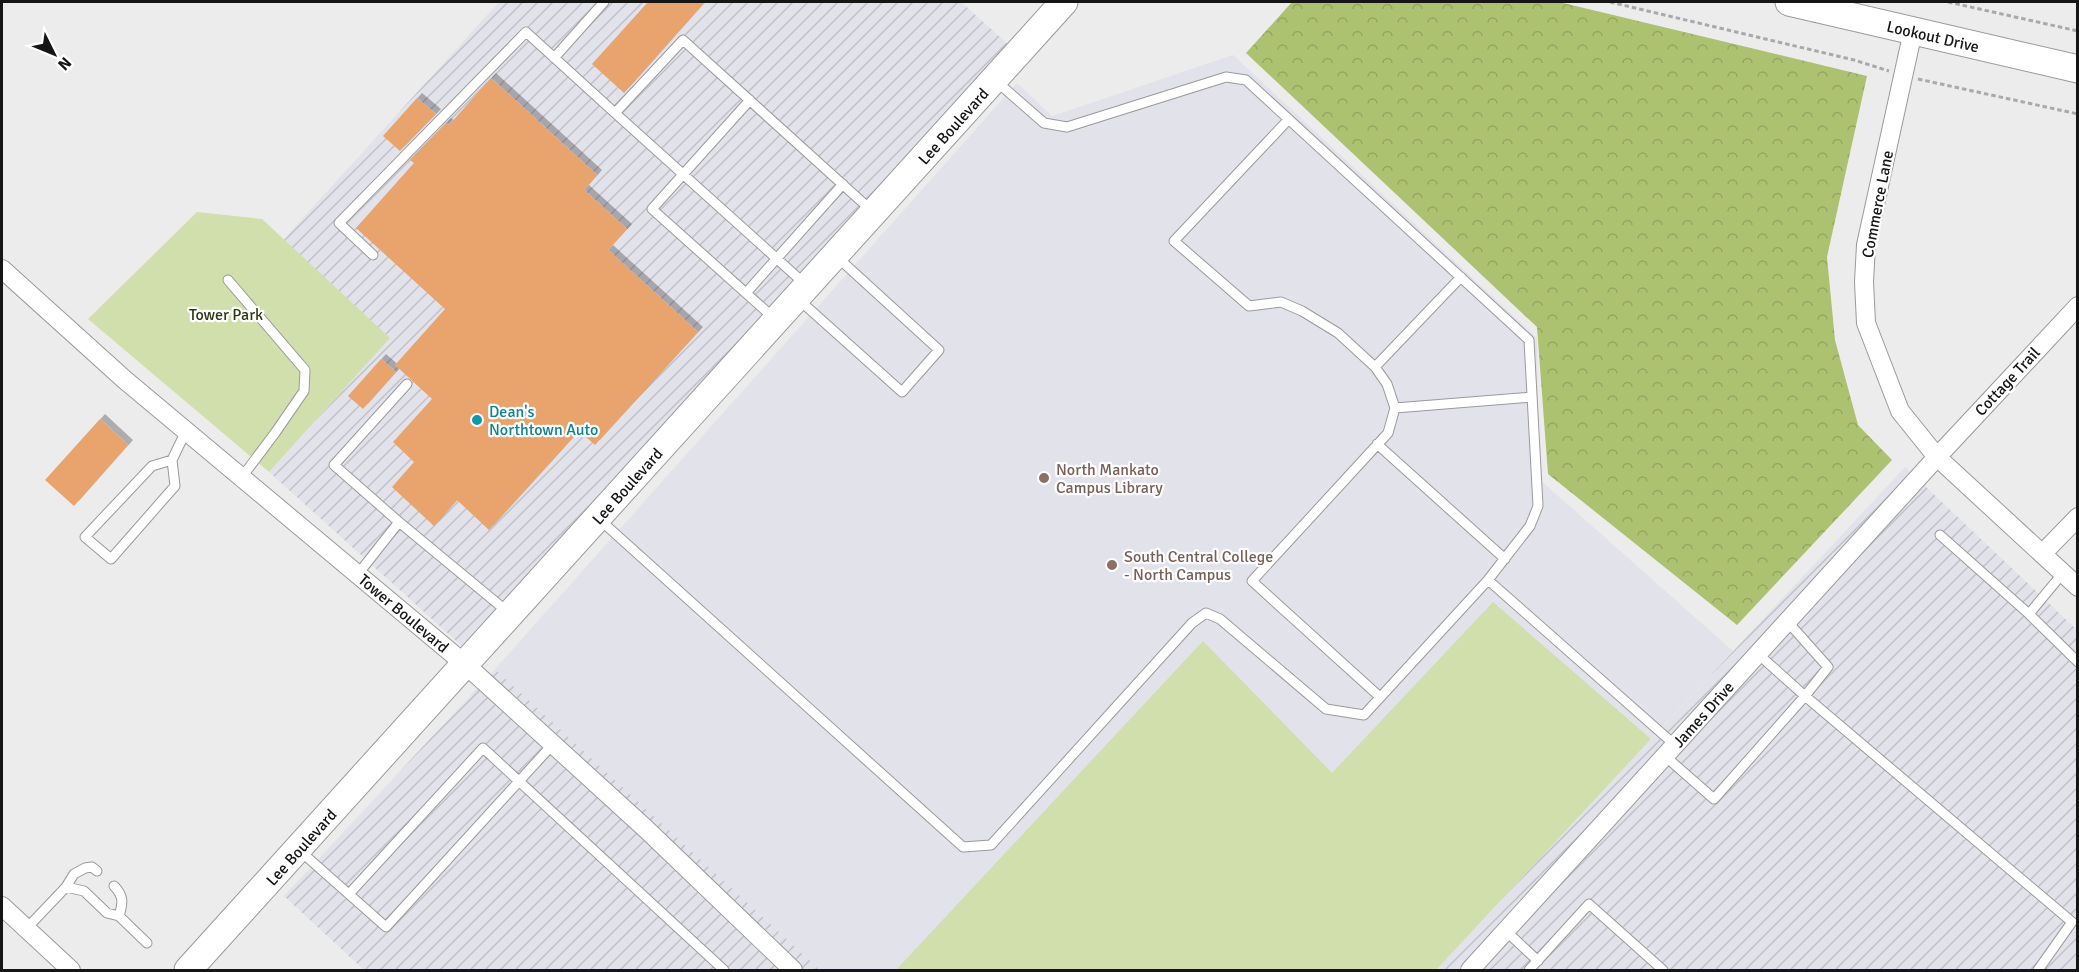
<svg xmlns="http://www.w3.org/2000/svg" width="2079" height="972" font-family="Signika,sans-serif">
  <style>
    .built { fill: #e2e2eb }
    .industrial { fill: url(#industrial-furrows) }
    .green { fill: #d0dfab }
    .forest { fill: url(#forest-crowns) }
    .building { fill: #e8a46c; filter: url(#shadow) }
    .lines { fill: none; stroke-linecap: round; stroke-linejoin: round }
    .lane-casing { stroke: #9a9a9c; stroke-width: 11 }
    .street-casing { stroke: #9a9a9c; stroke-width: 20 }
    .secondary-casing { stroke: #9a9a9c; stroke-width: 29 }
    .path { stroke: #a9a9aa; stroke-width: 3; stroke-dasharray: 4.5 3; stroke-linecap: butt }
    .lane { stroke: #fff; stroke-width: 9 }
    .street { stroke: #fff; stroke-width: 18 }
    .secondary { stroke: #fff; stroke-width: 27 }
    .culture-dot { fill: #0f9aa8; stroke: #fff; stroke-width: 2 }
    .education-dot { fill: #8d6e63; stroke: #fff; stroke-width: 2 }
    .labels { text-anchor: middle; stroke-width: 4.5; stroke-linejoin: round; paint-order: stroke }
    .street-label { font-size: 16px; fill: #151516; stroke: #fff }
    .park-label { font-size: 16px; fill: #2f3715; stroke: #fff }
    .culture-label { font-size: 16px; fill: #0d838f; stroke: #fff; text-anchor: start }
    .education-label { font-size: 16px; fill: #785e54; stroke: #fff; text-anchor: start }
  </style>
  <defs>
    <pattern id="industrial-furrows" width="10" height="10" patternUnits="userSpaceOnUse" patternTransform="scale(1.5)"><rect width="10" height="10" fill="#e2e2eb"/><path d="M-1 1l2-2M0 10L10 0M9 11l2-2" fill="none" stroke="#c1c1c9"/></pattern>
    <pattern id="forest-crowns" width="20" height="18" patternUnits="userSpaceOnUse" patternTransform="scale(1.5)"><rect width="20" height="18" fill="#adc271"/><path d="M2 6a3 3 0 1 1 6 0M12 15a3 3 0 1 1 6 0" fill="none" stroke="#94a661"/></pattern>
    <filter id="shadow"><feDropShadow dx="5" dy="-5" stdDeviation="0" flood-color="#0004"/></filter>
  </defs>
  <rect width="100%" height="100%" fill="#ececed"/>
  <path class="built" d="M1233 55 1537 338 1539 479 1733 651 1436 970H820L495 669 1017 83 1052 116Z"/>
  <path class="industrial" d="M499 2H961L1010 46 464 648 269 472 390 338 283 240Z
    M1905 467 2077 630V970H1436Z
    M495 669 820 970H364L284 896Z"/>
  <path class="green" d="M197 212 262 219 390 338 269 472 88 319Z
    M1493 602 1651 739 1436 970H896L1203 641 1332 773Z"/>
  <path class="forest" d="M1292 2H1559L1867 76 1827 257 1835 340 1858 425 1892 460 1737 625 1548 474 1537 327 1246 53Z"/>
  <path class="building" d="M648 2H705L624 93 592 64Z
    M491 78 597 175 584 190 627 229 608 250 698 332 595 445 579 431 489 530 457 500 434 526 392 487 414 462 393 442 432 399 395 365 445 309 356 228 414 163 410 160 446 123 449 125Z
    M417 98 436 114 400 151 383 136Z
    M381 359 396 372 363 409 348 396Z
    M100 419 128 445 74 506 45 480Z"/>
  <g class="lines">
    <g class="lane-casing">
      <path id="lane" d="M554 58 604 2
        M750 100 652 209 775 319
        M1289 119 1174 241 1249 306 1281 302 1302 311 1338 333 1375 367 1461 277
        M373 255 339 223 526 32 615 113
        M228 280 305 370 304 391 275 433 242 477
        M806 285 615 113 683 40 872 211
        M746 293 843 184
        M797 298 902 392 939 350 837 257
        M1375 367 1387 384 1395 408 1532 397
        M1377 444 1505 559
        M172 460 152 466 85 537 111 559 175 486 172 460 186 431
        M599 519 963 847 991 845 1192 623 1206 613 1220 619 1326 709 1364 715 1488 580 1530 526 1538 506 1529 340 1246 80 1226 77 1067 127 1044 123 996 81
        M399 522 334 465 407 384
        M1940 535 2029 614 2078 662
        M358 574 399 522 509 613
        M1488 580 1675 745
        M2029 614 2063 573
        M1758 654 1805 696 1828 667 1787 621
        M1380 697 1252 581 1388 433 1395 408
        M1665 756 1714 799 1805 696 2072 922 2038 970
        M299 850 386 927 553 744
        M114 886C124 896 123 903 119 916L147 943
        M66 887 84 891 107 913 119 916
        M349 894 483 748 724 970
        M26 929 66 887 74 874 85 868 92 867 97 871
        M1506 931 1538 961
        M1529 970 1589 904 1663 970"/>
    </g>
    <g class="street-casing">
      <path id="street" d="M1913 31 1866 245 1864 282 1866 323 1900 411 1937 457 2078 587
        M2 269 125 380 466 665 646 829 793 970
        M2042 554 2078 517
        M2 906 71 970
        M1470 970 1937 457 2078 306"/>
    </g>
    <g class="secondary-casing">
      <path id="secondary" d="M1789 2 2078 69
        M188 970 1064 2"/>
    </g>
    <path class="path" d="M1610 2 1854 60 1889 71
      M1948 2 2078 31
      M1918 79 2078 114"/>
    <use href="#lane" class="lane"/>
    <use href="#street" class="street"/>
    <use href="#secondary" class="secondary"/>
  </g>
  <circle class="culture-dot" cx="477" cy="420" r="6"/>
  <g class="education-dot">
    <circle cx="1044" cy="478" r="6"/>
    <circle cx="1112" cy="565" r="6"/>
  </g>
  <g class="labels">
    <g class="street-label">
      <text transform="translate(1933 36) rotate(13)" y="6">Lookout Drive</text>
      <text transform="translate(953 126) rotate(-48)" y="6">Lee Boulevard</text>
      <text transform="translate(1877 204) rotate(-79)" y="6">Commerce Lane</text>
      <text transform="translate(2007 381) rotate(-47)" y="6">Cottage Trail</text>
      <text transform="translate(627 486) rotate(-48)" y="6">Lee Boulevard</text>
      <text transform="translate(404 613) rotate(40)" y="6">Tower Boulevard</text>
      <text transform="translate(1703 714) rotate(-48)" y="6">James Drive</text>
      <text transform="translate(301 847) rotate(-48)" y="6">Lee Boulevard</text>
    </g>
    <g class="park-label">
      <text x="226" y="320">Tower Park</text>
    </g>
    <g class="culture-label">
      <text x="489" y="417">Dean's<tspan x="489" dy="18">Northtown Auto</tspan></text>
    </g>
    <g class="education-label">
      <text x="1056" y="475">North Mankato<tspan x="1056" dy="18">Campus Library</tspan></text>
      <text x="1124" y="562">South Central College<tspan x="1124" dy="18">- North Campus</tspan></text>
    </g>
  </g>
  <rect width="2079" height="972" fill="none" stroke="#151516" stroke-width="6"/>
  <g transform="translate(54 54) rotate(133)" stroke="#ffffff" stroke-width="4.5" paint-order="stroke">
  <path d="M0-4.5L10 22L0 15L-10 22Z" fill="#151516"/>
  <text y="-9" font-size="16" font-weight="bold" text-anchor="middle" fill="#151516">N</text>
  </g>
</svg>
